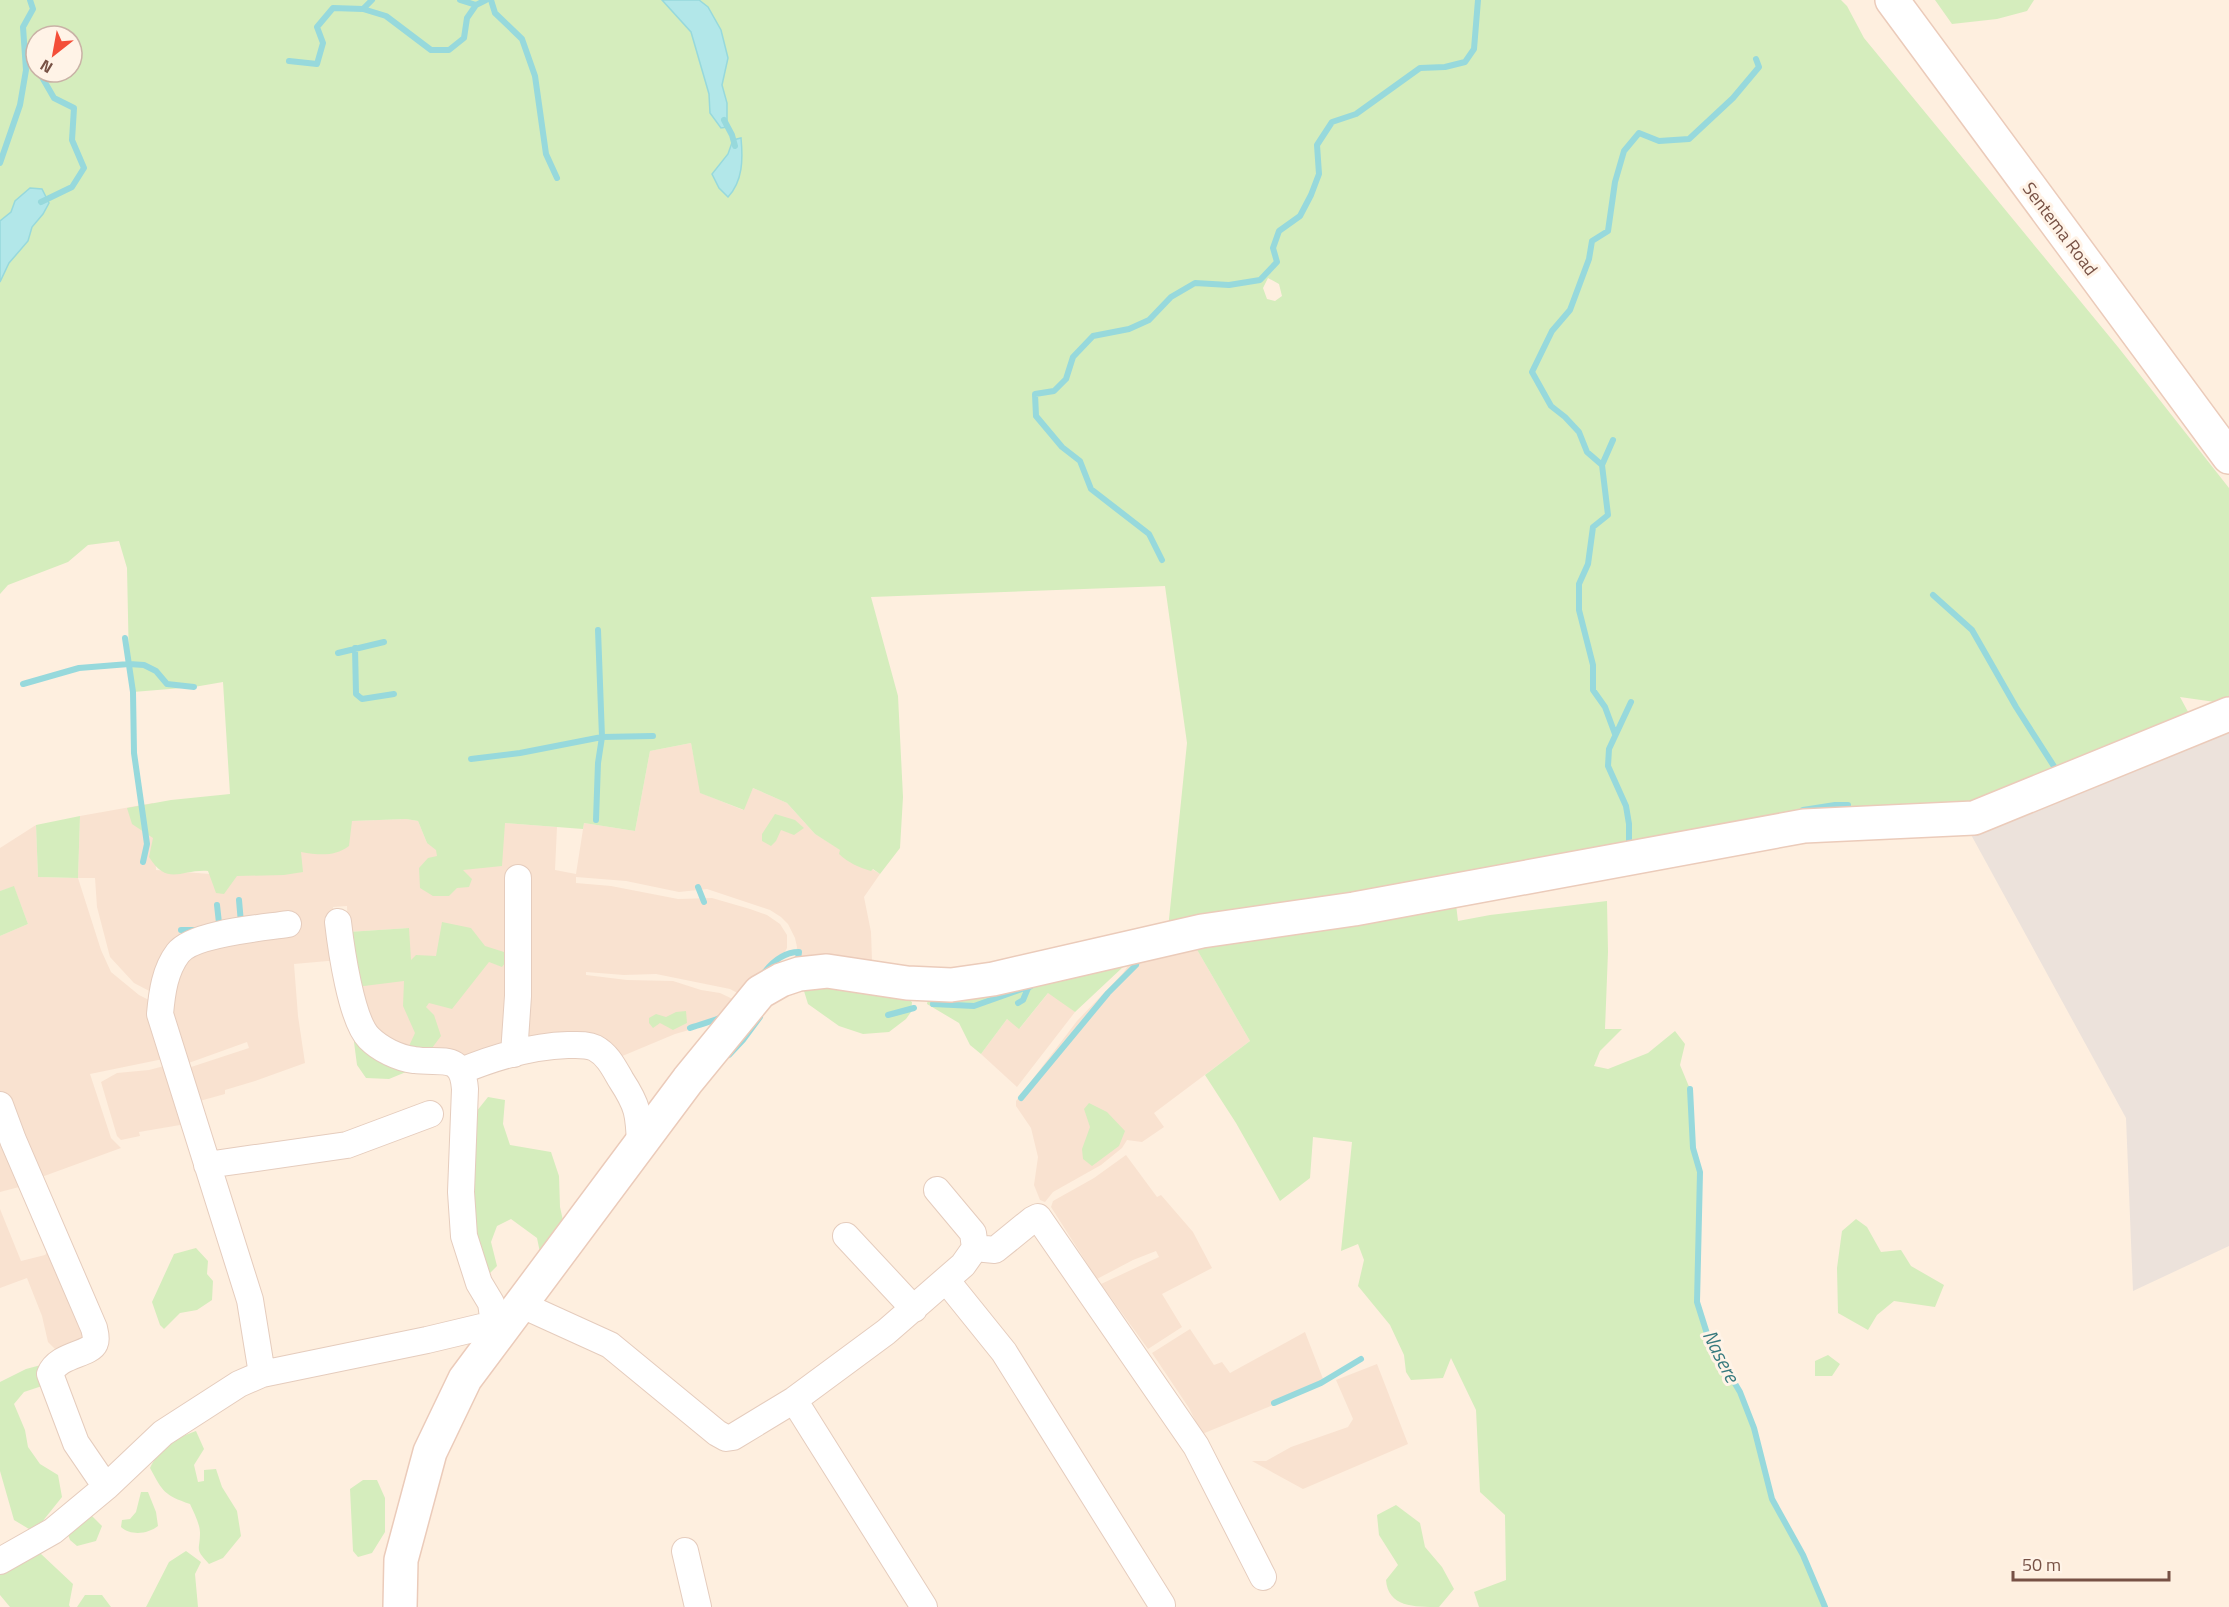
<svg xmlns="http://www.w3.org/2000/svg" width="2229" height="1607" font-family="'Titillium Web',sans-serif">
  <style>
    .residential { fill: #f9e2d0 }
    .industrial { fill: #ece2db }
    .green { fill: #d5edbd; fill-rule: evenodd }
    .water { fill: #b2e7e9; stroke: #97d9dc; stroke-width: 1.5 }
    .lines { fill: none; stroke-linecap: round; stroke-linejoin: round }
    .stream { stroke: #97d9dc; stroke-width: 6 }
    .street-casing { stroke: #e5ccbd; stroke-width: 28 }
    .secondary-casing { stroke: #ebcbba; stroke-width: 36 }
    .street { stroke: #fff; stroke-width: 26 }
    .secondary { stroke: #fff; stroke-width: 33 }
    .labels { text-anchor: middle; stroke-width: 6; stroke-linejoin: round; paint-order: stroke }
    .street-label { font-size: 18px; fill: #775145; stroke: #fff3e7 }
    .water-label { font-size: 20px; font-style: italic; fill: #377a7e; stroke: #fff3e7 }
  </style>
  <rect width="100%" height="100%" fill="#feefdf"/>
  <path class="residential" d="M691 743 701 793 743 810 753 788 787 803 815 834 880 874 864 897 871 932 872 960 880 969 797 962 796 956 797 947 795 938 788 924 781 917 770 910 707 889 679 892 626 881 576 877V883L611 886 678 899 712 898 750 909 767 915 780 924 787 935V948L778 964 745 997 730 989 656 974 624 975 586 972V975L627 980 673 981 701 990 720 993 739 1002 717 1022 675 1034 620 1057 511 1043 478 1054 457 1056 414 1054 368 1027 356 987 409 928 348 932 347 906 333 907 339 960 294 964 298 1016 305 1063 255 1081 225 1090V1094L196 1102 185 1069 249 1048 247 1042 183 1065 164 1015 196 936 157 995 134 983 110 957 97 907 95 878H78L101 950 111 972 139 995 149 1000 168 1058 90 1074 111 1138 121 1148 36 1179 15 1133 0 1092V936L28 924 14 887 0 891V848L36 825 38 877 78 878 80 816 153 803 156 870 224 875H284L282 850 352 821 406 819 418 821 427 843 505 823 557 827 555 870 576 874 584 823 635 831 650 751Z
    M1192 941 1250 1041 1154 1113 1164 1127 1142 1142 1127 1140 1122 1148 1101 1165 1053 1192 1045 1202 1040 1200 1034 1185 1038 1157 1031 1128 1016 1106V1101L1077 1021 1123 973 1130 963Z
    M1049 992 1075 1012 1017 1087 981 1054 1007 1019 1020 1028Z
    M168 1065 186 1124 139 1132 140 1136 121 1140 117 1136 101 1082 117 1073 149 1070Z
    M0 1120 23 1186 0 1192Z
    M1126 1155 1157 1197 1161 1195 1193 1232 1212 1268 1162 1294 1182 1327 1148 1349 1101 1284 1159 1257 1156 1251 1133 1260 1097 1279 1051 1207 1053 1201 1094 1178Z
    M0 1209 21 1261 45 1255 55 1242 91 1333 60 1354 48 1342 42 1316 27 1278 0 1288Z
    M1190 1329 1214 1365 1222 1362 1230 1373 1305 1332 1325 1384 1202 1434 1189 1408 1152 1353Z
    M1377 1364 1408 1444 1303 1489 1252 1461H1266L1291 1447 1348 1427 1353 1419 1336 1380Z"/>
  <path class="industrial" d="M2229 714V1246L2133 1291 2126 1118 1969 831Z"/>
  <path class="green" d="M0 0H662L691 32 709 94 710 113 727 103 722 85 728 58 708 7 699 0H1841L1847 6 1864 38 2118 347 2229 488V704L2180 697 2193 721 1992 798 1959 805 1168 929 1187 743 1165 586 871 597 898 696 903 797 900 848 880 874 873 869 871 871C858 867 849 863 839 854L840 850 815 834 787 803 753 788 744 810 700 793 691 743 650 751 635 831 584 823 583 829 505 823 502 866 463 870 472 879 469 887 457 888 449 896H433L420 888 419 868 428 858 437 856 436 850 427 843 418 821 406 819 352 821 349 846C334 857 319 855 301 852L303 872 284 875 237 876 224 894 216 893 208 871C181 869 168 887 149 857L153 838 132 824 127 808 171 800 230 794 223 682 194 687 133 692 129 664 127 568 119 541 88 545 68 562 8 585 0 594V282L9 263 28 241 32 227 43 214 16 201 11 212 0 221ZM36 36H72V72H36ZM1268 278 1279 284 1282 296 1275 301 1267 299 1263 288Z
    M1935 0H2034L2027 11 1997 19 1952 24Z
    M775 814 795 820 804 828 794 835 781 830 776 841 771 846 762 841V834Z
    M80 816 78 878 38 877 36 825Z
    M14 886 28 924 0 936V891Z
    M1455 896 1458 921 1490 915 1607 901 1608 952 1605 1029H1622L1600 1051 1594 1066 1608 1069 1648 1053 1675 1031 1685 1044 1680 1065 1690 1089 1693 1148 1700 1172 1697 1302 1709 1340 1740 1392 1754 1428 1772 1499 1803 1555 1825 1607H1479L1474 1592 1506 1580 1505 1515 1480 1492 1476 1410 1451 1358 1443 1378 1411 1380 1406 1372 1404 1355 1390 1325 1358 1286 1364 1260 1358 1244 1341 1251 1352 1142 1313 1137 1310 1178 1280 1201 1236 1123 1205 1075 1250 1041 1192 941Z
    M442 922 471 928 485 946 504 952 509 958 502 967 489 962 452 1009 429 1003 426 1007 434 1015 441 1036 429 1052 407 1065 406 1072 389 1079 366 1078 357 1065 354 1042 362 1040 409 1046 415 1033 403 1006 404 981 356 987 348 932 409 928 411 960 416 955 436 956Z
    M1124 962 1123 967 1075 1012 1048 993 1019 1029 1007 1019 981 1054 970 1045 959 1023 927 1004 929 994Z
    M809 980 895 989 912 1002 911 1012 906 1019 889 1032 863 1034 839 1026 808 1004 804 991Z
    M686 1011 687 1023 673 1030 660 1023 653 1028 649 1023V1018L656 1014 666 1017 676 1012Z
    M488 1097 505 1100 503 1124 510 1145 551 1152 559 1176 560 1207 564 1225 543 1267 537 1238 511 1219 497 1226 491 1242 497 1266 488 1275 473 1228 472 1117Z
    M1089 1103 1107 1112 1125 1131 1119 1146 1092 1166 1083 1159 1082 1149 1090 1127 1084 1109Z
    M1856 1219 1867 1227 1881 1252 1901 1250 1911 1266 1944 1285 1935 1307 1894 1301 1877 1315 1868 1330 1838 1313 1837 1268 1842 1231Z
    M196 1248 208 1261 207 1274 213 1281 212 1300 197 1310 180 1313 164 1329 160 1325 152 1302 174 1254Z
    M1828 1355 1840 1364 1832 1376H1815V1361Z
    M41 1365 42 1386 24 1392 14 1404 25 1430 28 1447 40 1464 58 1475 62 1497 42 1522 29 1529 14 1520 0 1471V1382L26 1369Z
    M196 1431 204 1449 194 1465 198 1482 204 1481V1470L216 1469 222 1487 237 1511 241 1536 223 1558 209 1564C194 1548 200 1551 200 1533 200 1524 194 1513 190 1504 164 1495 163 1492 150 1468 160 1447 174 1439 196 1431Z
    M363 1480H377L385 1498V1532L372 1553 358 1557 353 1551 350 1489Z
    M141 1492H148L156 1512 158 1526C148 1534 131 1536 121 1527L122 1520 130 1519 136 1512Z
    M1396 1505 1420 1523 1425 1547 1442 1567 1454 1589 1439 1607C1414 1607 1388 1607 1386 1580L1398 1565 1379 1535 1377 1515Z
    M89 1513 102 1526 96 1541 77 1546 70 1540 66 1529Z
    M13 1545 40 1553 73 1584 69 1605 70 1607H10L0 1595V1553Z
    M186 1551 201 1562 195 1574 198 1607H146L169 1562Z
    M85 1595H102L111 1607H77Z"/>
  <path class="water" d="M662 0H699L708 7 721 30 728 58 722 85 727 103V127L721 128 710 113 709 94 691 32Z
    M741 138C743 159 743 181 728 197L719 188 712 174 728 154 733 140Z
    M30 188 42 189 49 203 43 214 32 227 28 241 9 263 0 282V221L11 212 15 201Z"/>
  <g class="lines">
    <path class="stream" d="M460 0 476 5 486 0
      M491 0 495 13 522 39 535 76 546 154 557 178
      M363 9 386 16 431 50H449L464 38 467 18 476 5
      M26 58 36 68
      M289 61 317 64 323 43 317 27 333 8 363 9 372 0
      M39 72 54 98 74 108 72 140 84 168 72 187 41 202
      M724 120 732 135 735 146
      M0 163 20 105 26 70 23 27 33 9 30 0
      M1613 440 1602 465 1608 515 1593 527 1588 564 1579 584V610L1593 665V690L1605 707 1615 734
      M1602 465 1587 452 1579 432 1565 417 1551 406 1532 372 1552 331 1570 310 1589 259 1592 241 1608 231 1615 182 1624 151 1639 133 1659 141 1689 139 1733 98 1759 67 1756 59
      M1162 560 1149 534 1091 489 1080 461 1062 447 1036 416 1035 394 1054 391 1066 379 1073 357 1093 336 1129 329 1149 320 1171 297 1195 283 1229 285 1260 280 1277 262 1273 248 1279 231 1300 216 1311 195 1319 174 1317 145 1332 122 1356 114 1420 68 1445 67 1465 62 1474 49 1478 0
      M1933 595 1972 630 2016 707 2057 771
      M125 638 133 692 134 753 147 844 143 862
      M355 648 356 694 362 699 394 694
      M338 653 384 642
      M23 684 79 668 129 664 144 665 156 671 167 684 194 687
      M471 759 520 753 602 737 653 736
      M1803 810 1835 805H1848
      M596 820 598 763 602 737 598 630
      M1629 849V824L1626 806 1608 766 1609 749 1631 702
      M698 887 704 902
      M239 900 241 923
      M216 926 219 923 217 905
      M181 930H198
      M763 974C772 962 784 952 799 952L798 959 801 963
      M1018 1003 1023 1000 1028 988 1034 984
      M933 1004 974 1006 1022 989
      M888 1015 914 1008
      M690 1028C698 1025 718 1020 723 1016
      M729 1055 743 1040 760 1017
      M1690 1089 1693 1148 1700 1172 1697 1302 1709 1340 1740 1392 1754 1428 1772 1499 1803 1555 1825 1607
      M1021 1098 1108 993 1136 965 1138 956
      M1274 1403 1321 1383 1361 1359"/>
    <g class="street-casing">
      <path id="street" d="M338 922C341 948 351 1020 369 1038 380 1049 398 1058 414 1060 441 1064 462 1052 465 1089L461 1192 464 1236 479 1283 491 1303 494 1324
        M514 1054 518 996V878
        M461 1071C495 1057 531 1046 568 1045 577 1045 587 1044 595 1048 608 1055 614 1068 621 1080 638 1106 639 1114 640 1145
        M0 1105 13 1140 94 1328C95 1332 97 1339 95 1343 90 1355 58 1354 50 1374L76 1443 106 1487
        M207 1165 347 1145 430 1114
        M846 1236 914 1309
        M975 1248 995 1250 1032 1220 1038 1217 1196 1446 1263 1577
        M946 1280 1004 1352 1162 1605
        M522 1305 610 1345 717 1433 726 1438 733 1437 794 1400 886 1332 963 1265 975 1248 973 1233 937 1190
        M262 1374 250 1300 160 1014C162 992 165 970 178 953 193 933 262 928 288 924
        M794 1400 924 1607
        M685 1551 698 1607
        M0 1561 53 1531 106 1487 163 1433 239 1384 262 1374 427 1340 494 1324 503 1331"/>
    </g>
    <g class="secondary-casing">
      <path id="secondary" d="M1892 0 2229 457
        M400 1607 401 1560 430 1452 465 1379 688 1080 760 992 781 980 799 974 827 971 907 983 951 985 993 979 1202 931 1354 909 1804 826 1974 818 2229 714"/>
    </g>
    <use href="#street" class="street"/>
    <use href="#secondary" class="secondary"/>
  </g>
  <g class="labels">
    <g class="street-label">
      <text transform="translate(2060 229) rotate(53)" y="6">Sentema Road</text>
    </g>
    <g class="water-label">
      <text transform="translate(1721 1356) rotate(63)" y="7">Nasere</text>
    </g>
  </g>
  <g transform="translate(54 54) rotate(211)"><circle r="28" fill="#fff3e7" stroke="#c9b2a6" stroke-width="1.5"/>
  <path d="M0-4.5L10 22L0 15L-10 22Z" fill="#f44e38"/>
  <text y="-9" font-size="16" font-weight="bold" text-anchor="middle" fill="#775145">N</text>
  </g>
  <path d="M2013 1571v9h156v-9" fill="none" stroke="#775145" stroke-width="3"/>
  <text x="2022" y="1571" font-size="18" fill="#775145" stroke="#fff3e7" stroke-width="4.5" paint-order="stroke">50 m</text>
</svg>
